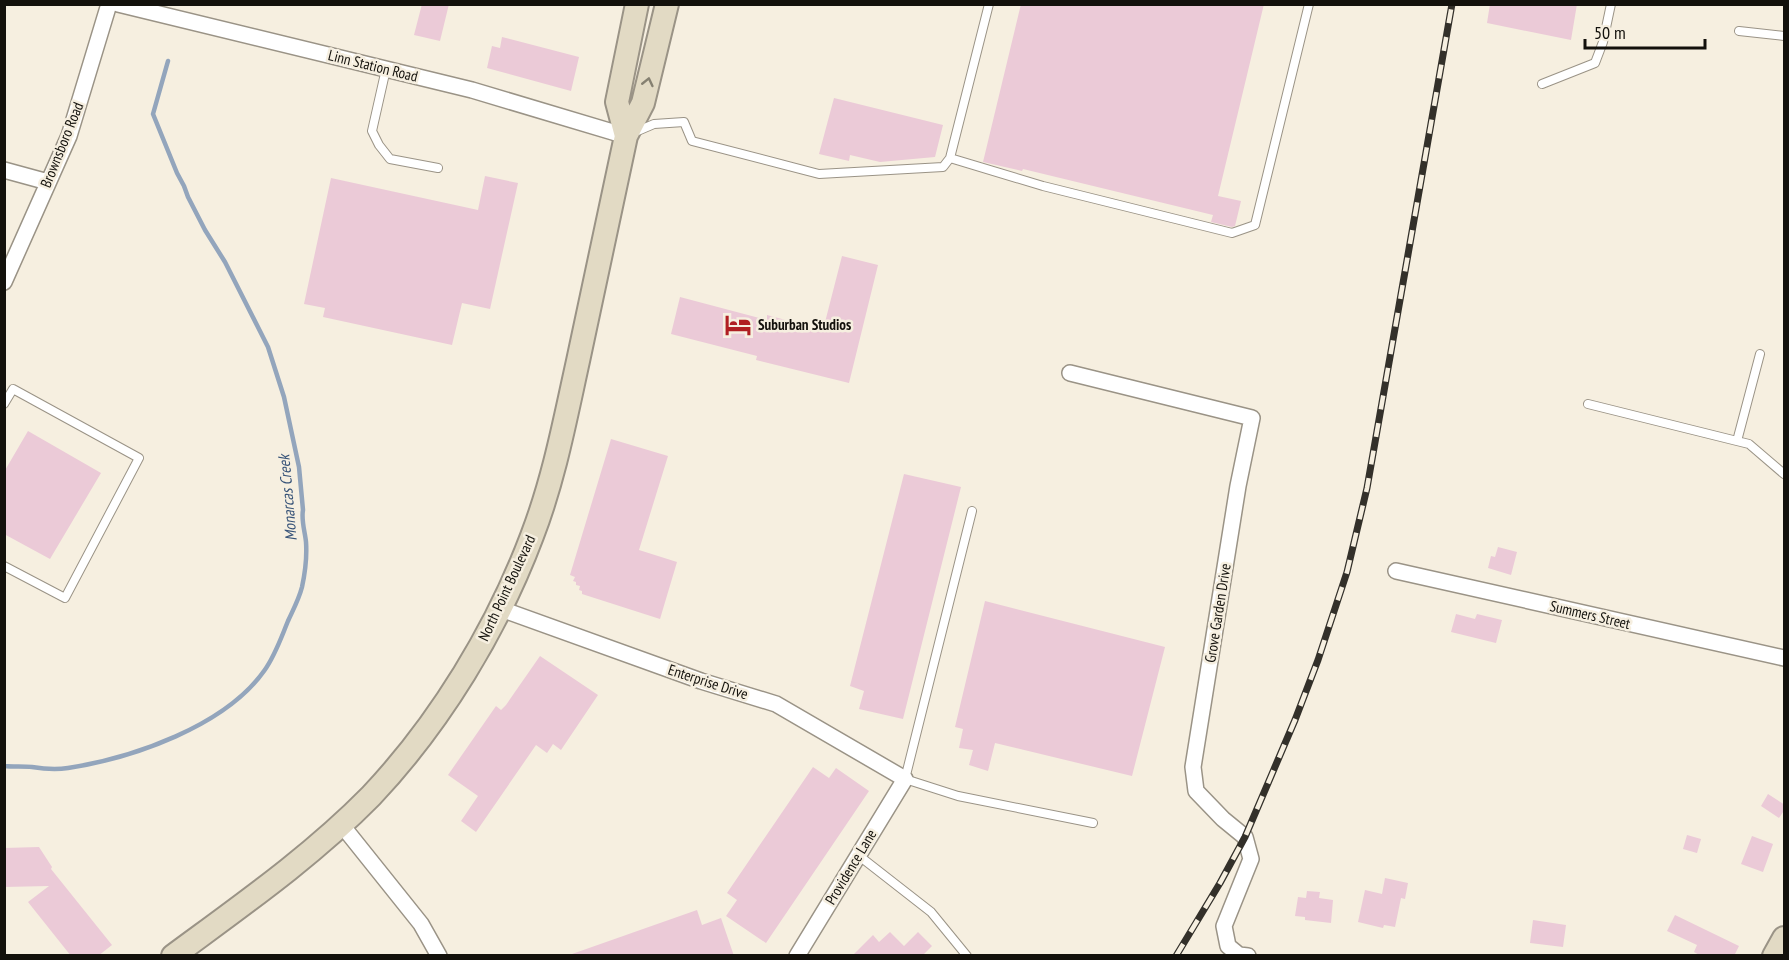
<svg xmlns="http://www.w3.org/2000/svg" width="1789" height="960" font-family="'PT Sans Narrow',sans-serif">
  <style>
    .lines { fill: none; stroke-linecap: round; stroke-linejoin: round }
    .stream { stroke: #93a5bc; stroke-width: 4.5 }
    .building { fill: #ebcad7 }
    .lane-casing { stroke: #9a9386; stroke-width: 10 }
    .street-casing { stroke: #9a9386; stroke-width: 18 }
    .secondary-casing { stroke: #9a9386; stroke-width: 26 }
    .lane { stroke: #fff; stroke-width: 8 }
    .street { stroke: #fff; stroke-width: 15 }
    .secondary { stroke: #e2dac4; stroke-width: 22 }
    .rail-casing { stroke: #33302a; stroke-width: 7 }
    .rail { stroke: #f6efe0; stroke-width: 4.5; stroke-dasharray: 14; stroke-linecap: butt }
    .oneway { stroke: #858071 }
    .labels { text-anchor: middle; stroke-width: 5; stroke-linejoin: round; paint-order: stroke }
    .street-label { font-size: 15px; fill: #13110c; stroke: #f6efe0 }
    .poi-label { font-size: 15px; font-weight: bold; fill: #13110c; stroke: #f6efe0; text-anchor: start }
    .water-label { font-size: 16px; font-style: italic; fill: #375378; stroke: #f6efe0 }
  </style>
  <rect width="100%" height="100%" fill="#f6efe0"/>
  <g class="lines">
    <path class="stream" d="M4 766C14 767 23 766 32 767 44 769 56 770 68 768 133 758 225 726 264 671 275 656 281 638 288 621 293 610 299 599 302 587 305 573 307 556 306 542 305 532 301 520 303 510L299 467 284 397 268 347 225 262 205 230 188 197 184 186 177 173 153 114 168 61"/>
  </g>
  <path class="building" d="M422 4H449L440 41 414 35Z
    M1021 4H1264L1218 196 1241 201 1235 226 1232 227 1211 222 1213 215 1023 169 1022 171 983 162Z
    M1490 4H1577L1571 40 1487 23Z
    M502 37 579 57 571 91 487 68 492 46 500 48Z
    M834 98 943 125 935 157 880 162 850 155 849 161 819 154Z
    M485 176 518 183 490 309 462 303 452 345 323 317 325 308 304 304 331 178 478 210Z
    M842 256 878 265 849 383 756 360 757 356 671 334 680 297 767 320V315L823 330Z
    M28 431 101 473 50 559 4 534V472Z
    M611 439 668 456 639 550 677 562 660 619 582 594V591L579 590 580 586 576 585V582L573 581 575 577 570 575Z
    M904 474 961 487 903 719 859 709 864 691 850 686Z
    M1498 547 1517 552 1511 575 1488 568 1491 556 1495 557Z
    M985 601 1165 647 1132 776 995 743 988 771 969 765 973 750 959 748 963 729 955 727Z
    M1456 614 1475 619 1477 614 1502 620 1496 643 1451 632Z
    M540 656 598 695 561 750 553 744 547 753 536 745 476 832 461 821 478 796 448 775 496 706 501 710 506 705Z
    M813 767 829 778 836 768 869 791 766 943 726 916 737 900 727 893Z
    M1768 794 1785 805V809L1779 818 1761 806Z
    M1687 835 1701 839 1697 853 1683 849Z
    M1752 836 1773 844 1763 872 1741 864Z
    M39 847 52 867 51 869 112 945 98 956H71L28 902 49 886 4 887V848Z
    M1385 878 1408 883 1405 899 1401 898 1395 927 1384 925 1383 928 1358 922 1365 890 1382 894Z
    M1307 891 1320 892 1319 898 1333 900 1331 923 1305 920V917L1295 916 1298 897 1306 898Z
    M697 910 702 925 721 918 734 956H572V954Z
    M1675 915 1739 946 1734 956H1701L1694 952 1697 945 1667 931Z
    M1533 920 1566 925 1563 947 1530 943Z
    M890 932 904 946 918 932 932 946 922 956H852L873 935 879 942Z"/>
  <g class="lines">
    <g class="lane-casing">
      <path id="lane" d="M989 4 950 158 1043 186 1232 233 1255 225 1309 4
        M1739 31 1784 36
        M386 69 372 131 379 145 390 159 438 168
        M1542 84 1595 63 1603 42 1611 4
        M633 133 654 124 684 122 692 141 819 174 943 167 950 158
        M4 404 13 389 139 458 65 598 4 566
        M1588 404 1749 444 1784 474
        M1737 441 1760 354
        M972 511 905 779 958 796 1093 823
        M858 855 931 912 967 956"/>
    </g>
    <g class="street-casing">
      <path id="street" d="M118 4 472 90 626 136
        M4 170 48 182
        M4 282 69 136 109 4
        M1070 373 1252 418 1238 486 1193 767 1196 791 1223 819 1245 837 1251 859 1224 926 1228 946 1239 955 1248 956
        M1396 571 1784 658
        M501 609 701 681 776 704 905 779 797 956
        M341 824 421 924 439 956"/>
    </g>
    <g class="secondary-casing">
      <path id="secondary" d="M626 136 617 102 637 4
        M173 956C242 905 311 857 371 796 440 723 497 629 532 536 554 479 565 420 578 361 594 286 610 211 626 136L643 103 667 4
        M1774 956 1784 938"/>
    </g>
    <use href="#lane" class="lane"/>
    <use href="#street" class="street"/>
    <use href="#secondary" class="secondary"/>
    <g class="rail-casing">
      <path id="rail" d="M1176 956 1220 883 1245 837 1295 720 1318 660 1347 572 1367 488 1452 4"/>
    </g>
    <use href="#rail" class="rail"/>
  </g>
  <defs><path id="oneway-chevron" d="M-2-3.5L2.5 0L-2 3.5" fill="none" stroke-width="1.6" stroke-linecap="round" stroke-linejoin="round" transform="scale(1.5)"/></defs>
  <use class="oneway" href="#oneway-chevron" transform="translate(648 82) rotate(-77)"/>
  <defs>
    <g id="hotel-bare" transform="scale(2.07)"><path d="M-6-4.5h1.5V1H6V5H4.5V3h-9V5H-6ZM-4 0a1.8 1.8 0 1 1 3.6 0ZM.5 0V-2.5h3Q6-2.5 6 0Z" fill="#b01f22" stroke="#f6efe0" stroke-width="2.5" paint-order="stroke"/></g>
  </defs>
  <g fill-rule="evenodd">
    <use href="#hotel-bare" x="738" y="325"/>
  </g>
  <g class="labels">
    <g class="street-label">
      <text transform="translate(373 66) rotate(14)" y="5">Linn Station Road</text>
      <text transform="translate(62 145) rotate(-68)" y="5">Brownsboro Road</text>
      <text transform="translate(507 588) rotate(-65)" y="5">North Point Boulevard</text>
      <text transform="translate(1218 613) rotate(-81)" y="5">Grove Garden Drive</text>
      <text transform="translate(1590 615) rotate(13)" y="5">Summers Street</text>
      <text transform="translate(708 682) rotate(18)" y="5">Enterprise Drive</text>
      <text transform="translate(851 867) rotate(-59)" y="5">Providence Lane</text>
    </g>
    <g class="poi-label">
      <text x="758" y="330">Suburban Studios</text>
    </g>
    <g class="water-label">
      <text transform="translate(287 498) rotate(-95)" y="6">Monarcas Creek</text>
    </g>
  </g>
  <rect width="1789" height="960" fill="none" stroke="#13110c" stroke-width="12"/>
  <path d="M1585 39v9h120v-9" fill="none" stroke="#13110c" stroke-width="3"/>
  <text x="1594" y="39" font-size="18" fill="#13110c" stroke="#f6efe0" stroke-width="4.5" paint-order="stroke">50 m</text>
</svg>
